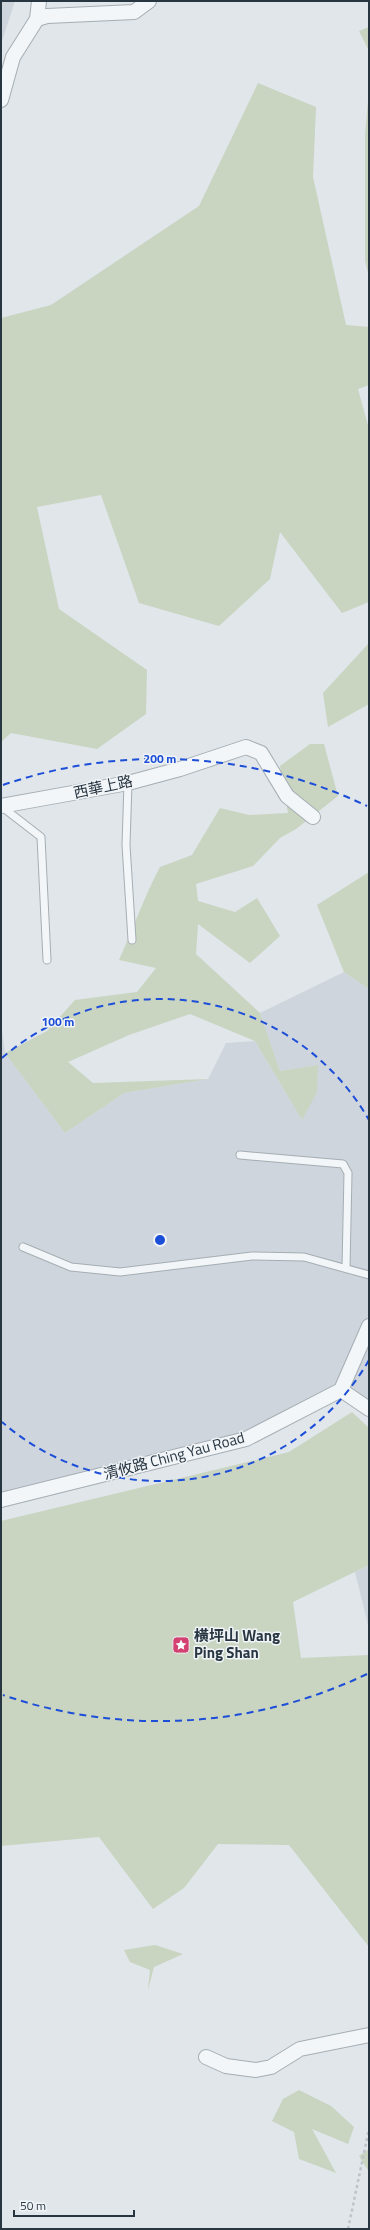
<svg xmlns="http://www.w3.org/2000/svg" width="370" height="2230" font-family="'Titillium Web','Noto Sans TC',sans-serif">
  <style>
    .built { fill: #ced5dc }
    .green { fill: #c9d4c1 }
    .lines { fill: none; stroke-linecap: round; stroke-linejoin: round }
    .lane-casing { stroke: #a5aeb4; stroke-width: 9 }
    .street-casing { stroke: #a5aeb4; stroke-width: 16 }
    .path { stroke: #bec4c9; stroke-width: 2.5; stroke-dasharray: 3 3; stroke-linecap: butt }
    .lane { stroke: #f3f6f8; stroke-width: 7 }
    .street { stroke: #f3f6f8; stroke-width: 14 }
    .ring { fill: none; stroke: #1d4ed8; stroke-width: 2; stroke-dasharray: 7 5 }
    .labels { text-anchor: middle; stroke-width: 3; stroke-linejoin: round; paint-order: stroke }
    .street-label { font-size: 15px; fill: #283642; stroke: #f0f4f7 }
    .poi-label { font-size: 15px; font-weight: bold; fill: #283642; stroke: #f0f4f7; text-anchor: start }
    .centre { fill: #1d4ed8; stroke: #f0f4f7; stroke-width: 2 }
    .ring-label { font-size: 12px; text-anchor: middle; font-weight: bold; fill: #1d4ed8; stroke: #f0f4f7; stroke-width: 3; stroke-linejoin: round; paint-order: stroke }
  </style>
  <rect width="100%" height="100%" fill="#e0e6ea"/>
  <path class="built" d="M1 1H15L1 44Z
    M344 972 369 989V1317L360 1328 336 1386 244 1433 1 1494V1024L5 1053 65 1133 124 1093 208 1079 226 1043 255 1041 302 1120 318 1065 280 1071 260 1013Z
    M369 1337V1402L348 1388Z
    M369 1565V1629L355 1572Z"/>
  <path class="green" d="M369 27V51L359 31Z
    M258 83 316 107 313 177 346 325 369 327V385L358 389 369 429V602L342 613 280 532 270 579 219 626 139 603 101 495 37 507 59 609 147 670 146 714 97 749 11 733 1 742V318L51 305 199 206Z
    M369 90V277L365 261V134Z
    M369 643V704L328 727 323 693Z
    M310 744H324L338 796 296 829 280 838 253 866 196 884 198 901 235 912 257 898 280 936 250 963 198 924 196 954 260 1013 280 1071 318 1065 317 1092 302 1120 255 1041 190 1014 129 1035 68 1062 93 1083 208 1079 124 1093 65 1133 5 1053 47 1031 75 1000 137 992 156 968 119 960C133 929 144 897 160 867L192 855 220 808 249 815 288 813 280 766Z
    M369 872V989L344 972 317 905Z
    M352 1412 369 1428V1565L293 1602 301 1658 369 1655V1947L289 1845 218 1844 184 1888 153 1909 99 1837 1 1846V1521L289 1452Z
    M155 1945 183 1954 154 1967 148 1990 150 1970 130 1962 124 1950Z
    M299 2090 331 2106 354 2127 348 2144 312 2129 336 2173 299 2159 294 2132 272 2121 283 2099Z
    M369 2149V2172L359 2156Z"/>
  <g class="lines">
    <g class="lane-casing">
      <path id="lane" d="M128 783 126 845 132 940
        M1 806 41 837 47 960
        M240 1155 343 1164 348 1173 346 1268
        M23 1247 71 1267 120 1272 252 1256 304 1257 369 1275"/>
    </g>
    <g class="street-casing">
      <path id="street" d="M37 19 47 16 134 12 149 1
        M1 100 13 57 37 19 39 1
        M1 806 128 783 180 769 246 747 261 753 287 796 313 817
        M341 1390 369 1409
        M1 1500 246 1439 341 1390 369 1326
        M206 2057 226 2066 256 2070 271 2067 300 2049 369 2035"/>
    </g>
    <path class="path" d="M348 2229 369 2129"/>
    <use href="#lane" class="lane"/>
    <use href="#street" class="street"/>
  </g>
  <g class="ring">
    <path d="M369 1360A241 241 0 0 1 2 1422M2 1058A241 241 0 0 1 369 1120"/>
    <path d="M367 1674A481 481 0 0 1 3 1695M3 785A481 481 0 0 1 367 806"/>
  </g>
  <defs>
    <g id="sight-square" transform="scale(0.9)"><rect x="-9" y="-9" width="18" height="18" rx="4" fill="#d34171" stroke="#f0f4f7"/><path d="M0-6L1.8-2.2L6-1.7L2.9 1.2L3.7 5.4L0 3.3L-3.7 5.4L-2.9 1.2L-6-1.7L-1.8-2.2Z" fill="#fff"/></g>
  </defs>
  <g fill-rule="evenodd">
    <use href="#sight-square" x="181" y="1645"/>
  </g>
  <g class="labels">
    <g class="street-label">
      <text transform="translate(103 787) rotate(-12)" y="5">西華上路</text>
      <text transform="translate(174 1456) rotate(-15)" y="5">清攸路 Ching Yau Road</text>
    </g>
    <g class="poi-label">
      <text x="194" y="1641">橫坪山 Wang<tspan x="194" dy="17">Ping Shan</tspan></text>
    </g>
  </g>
  <circle cx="160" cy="1240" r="6" class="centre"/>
  <g class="ring-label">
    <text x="160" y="763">200 m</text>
    <text x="58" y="1026">100 m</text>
  </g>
  <rect width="370" height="2230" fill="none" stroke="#283642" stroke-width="4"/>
  <path d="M14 2210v6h120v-6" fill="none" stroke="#283642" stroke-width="2"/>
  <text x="20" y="2210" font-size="12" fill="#283642" stroke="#f0f4f7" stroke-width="3" paint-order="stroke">50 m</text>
</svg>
